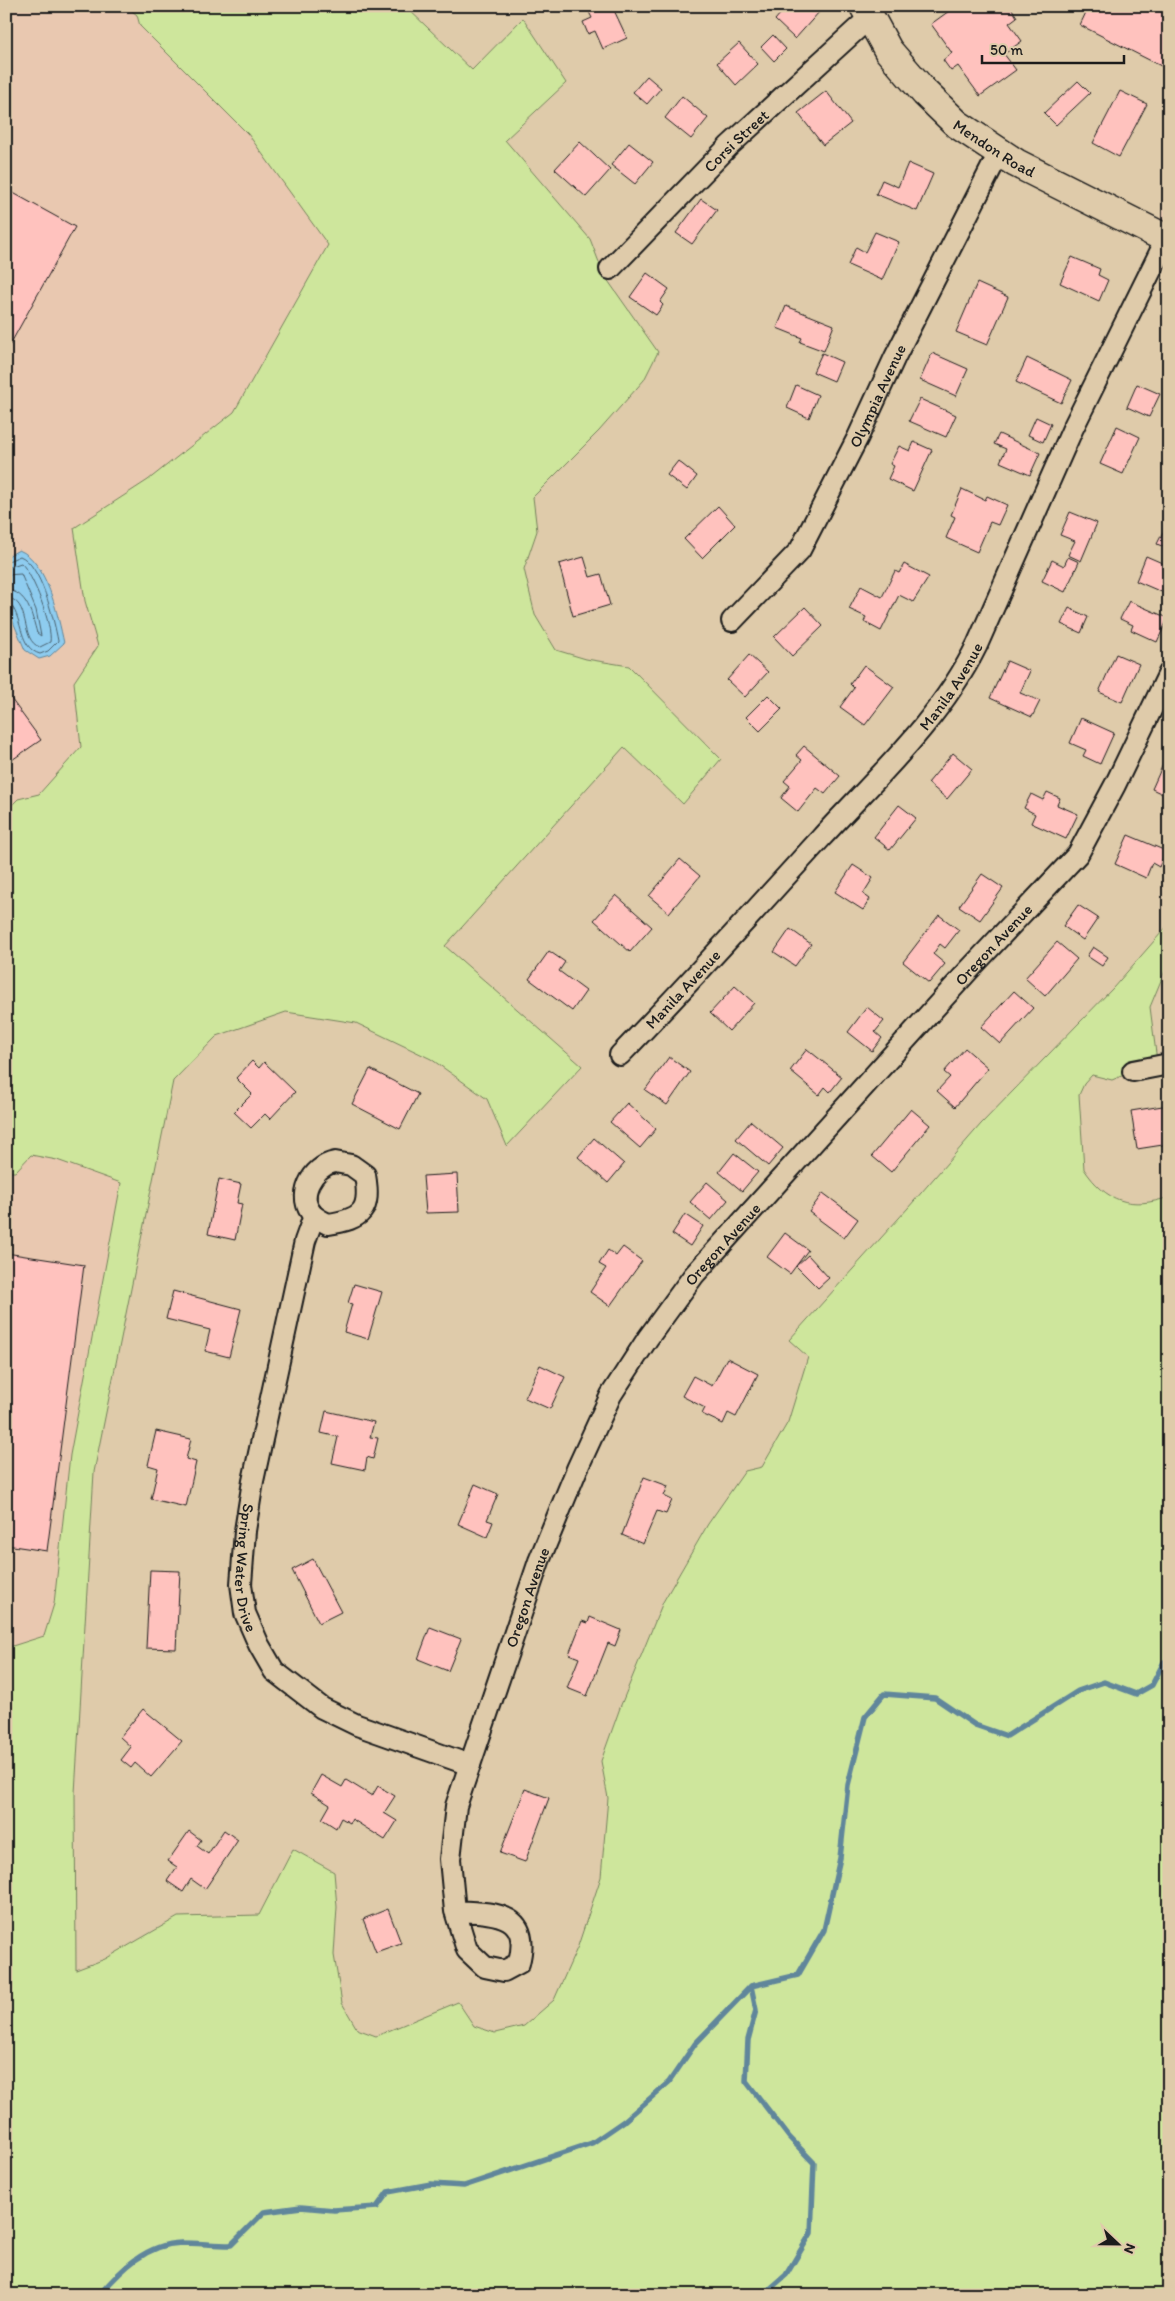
<svg xmlns="http://www.w3.org/2000/svg" width="1175" height="2301" font-family="Itim,sans-serif">
  <style>
    .built { fill: #e9c8b0 }
    .green { fill: #cee69c; stroke: #75815c }
    .water { fill: #8eccef; stroke: #60869b }
    .lines { fill: none; stroke-linecap: round; stroke-linejoin: round }
    .shore { stroke: #4a6270; stroke-width: 1 }
    .stream { stroke: #60869b; stroke-width: 5.5 }
    .building { fill: #ffc2be; stroke: #1c1c1c }
    .street-casing { stroke: #1c1c1c; stroke-width: 24 }
    .primary-casing { stroke: #1c1c1c; stroke-width: 31 }
    .street { stroke: #dfcbaa; stroke-width: 20 }
    .primary { stroke: #dfcbaa; stroke-width: 28 }
    .labels { text-anchor: middle; stroke-width: 4.5; stroke-linejoin: round; paint-order: stroke }
    .street-label { font-size: 16px; fill: #1c1c1c; stroke: #dfcbaa }
  </style>
  <rect width="100%" height="100%" fill="#dfcbaa"/>
  <filter id="ink" filterUnits="userSpaceOnUse"><feTurbulence type="fractalNoise" baseFrequency=".02" numOctaves="2"/><feDisplacementMap in="SourceGraphic" scale="10" xChannelSelector="R" yChannelSelector="G"/><feConvolveMatrix kernelMatrix="1 2 1 2 8 2 1 2 1" color-interpolation-filters="sRGB"/></filter>
  <g filter="url(#ink)">
    <path class="built" d="M6 6H126L137 15 140 26 248 134 328 245 234 412 148 480 74 528 85 601 98 646 74 682 81 747 39 795 18 799 6 811Z
      M1169 195V236L1156 230Z
      M31 1155 57 1160 121 1183 70 1455 54 1604 44 1636 6 1648V1172H15Z"/>
    <path class="green" d="M126 6H405L472 70 523 18 566 83 505 140 590 239 604 275 658 352 644 380 599 431 533 497 537 531 524 569 535 615 556 650 586 659 629 666 721 759 683 804 624 747 445 946 582 1066 507 1146 487 1099 431 1059 356 1023 286 1012 217 1036 173 1081 94 1472 75 1793 76 1970 105 1959 178 1917 259 1915 293 1849 334 1872 337 1907 334 1955 342 2003 357 2029 376 2036 458 2002 474 2026 495 2033 524 2026 554 2000 578 1946 601 1877 608 1798 601 1761 621 1705 663 1602 708 1524 745 1471 762 1467 788 1422 808 1357 789 1340 908 1208 981 1124 1113 988 1169 924V961L1150 1007 1157 1061 1112 1080 1092 1075 1084 1084 1079 1095 1084 1169C1106 1202 1131 1210 1169 1197V2295H6V1648L44 1636 54 1604 70 1455 121 1183 57 1160 31 1155 15 1172H6V811L18 799 39 794 81 747 74 682 98 646 85 601 74 528 148 480 234 412 328 245 248 134 140 26 137 15Z"/>
    <path class="water" d="M19 550C47 561 58 616 64 643L50 656 39 659 25 650 6 605V557Z"/>
    <g class="lines">
      <path class="shore" d="M6 562 20 556C41 564 54 620 58 641L48 651 40 654C19 648 23 620 11 605L6 604
        M6 568 21 563C33 574 53 626 50 642L40 647C19 641 32 599 6 598
        M6 575 21 574 36 610 41 636 37 633C32 616 28 591 6 590"/>
      <path class="stream" d="M99 2295C121 2270 146 2244 181 2243 198 2243 214 2245 231 2245L264 2212 301 2207 334 2210 377 2207 388 2192 431 2184 464 2186 592 2143 624 2121 669 2082 695 2044 751 1986
        M763 2295 786 2275 811 2233 814 2163 789 2137 746 2081 748 2040 756 2010 751 1986 798 1975 824 1930 840 1858 848 1785 865 1717 884 1694 935 1698 975 1725 1007 1736 1078 1691 1104 1682 1136 1694 1152 1685 1164 1662H1169"/>
    </g>
    <path class="building" d="M596 6H612L627 38 603 49 595 31 588 34 583 22 592 18 588 10Z
      M787 6H815L820 11 795 39 775 20Z
      M956 6H1010L1017 17 1009 23 1022 41 1004 54 1016 70 980 96 958 66 951 71 943 60 952 53 931 24Z
      M1089 6H1151L1169 15V70L1080 25Z
      M773 35 786 49 774 61 761 47Z
      M739 43 758 64 736 85 717 63Z
      M647 76 661 88 647 104 633 92Z
      M1078 81 1090 93 1056 125 1044 113Z
      M826 91 851 123 823 145 798 113Z
      M1120 91 1147 104 1119 157 1093 143Z
      M682 96 708 118 691 139 665 118Z
      M580 142 610 170 586 197 555 169Z
      M629 143 653 162 635 184 611 165Z
      M908 163 933 174 917 211 876 194 882 180 898 187Z
      M6 189 75 227 6 352Z
      M701 199 717 210 692 244 676 233Z
      M875 232 899 242 882 280 848 265 856 247 865 252Z
      M1072 257 1100 269 1098 275 1108 280 1099 301 1060 283Z
      M647 273 669 289 660 302 663 305 656 315 630 297Z
      M977 283 1008 297 987 345 956 332Z
      M786 306 834 325 824 351 800 342 802 338 777 328Z
      M822 353 842 362 834 381 813 372Z
      M932 353 968 369 956 396 920 380Z
      M1027 358 1072 380 1061 403 1016 382Z
      M1137 384 1160 394 1149 417 1127 407Z
      M796 385 818 395 809 418 787 408Z
      M920 399 956 415 946 437 909 421Z
      M1036 417 1051 424 1043 442 1028 435Z
      M1117 426 1140 437 1123 474 1100 464Z
      M999 434 1040 453 1030 475 1000 462 1006 449 994 444Z
      M914 442 932 450 913 491 888 479 894 466 890 464 899 446 910 451Z
      M678 461 697 476 687 490 667 475Z
      M962 489 985 500 987 496 1007 505 998 525 990 522 977 552 946 538 955 517 951 515Z
      M718 506 735 525 702 558 684 539Z
      M1070 512 1097 523 1081 561 1068 555 1075 541 1060 535Z
      M1168 522H1169V549L1157 544Z
      M1146 556 1169 566V582L1164 593 1136 581Z
      M584 557 590 577 601 574 610 605 573 616 559 564Z
      M1068 557 1079 562 1065 592 1042 581 1052 560 1064 566Z
      M904 564 929 577 913 602 899 595 881 631 864 622 866 617 849 609 861 586 882 597 895 571 899 573Z
      M1129 601 1168 618 1157 642 1131 630 1133 625 1120 619Z
      M805 607 823 626 792 656 774 637Z
      M1069 608 1088 617 1081 633 1061 624Z
      M1116 654 1139 664 1122 702 1099 692Z
      M749 655 768 672 745 697 727 680Z
      M1007 661 1030 671 1020 693 1040 701 1032 717 990 698Z
      M864 665 894 687 865 725 840 707 854 688 850 684Z
      M6 692 41 740 6 764Z
      M768 695 782 709 760 731 746 717Z
      M1081 718 1114 733 1100 764 1083 756 1086 750 1070 743Z
      M804 746 840 776 825 794 817 788 798 812 781 798 790 786 784 781 802 760 796 755Z
      M1169 751V797L1152 789Z
      M953 753 972 769 947 799 928 783Z
      M1047 792 1060 798 1057 805 1078 814 1066 839 1031 823 1035 814 1024 808 1031 794 1043 800Z
      M899 805 916 818 890 850 874 837Z
      M1128 835 1166 851 1159 867 1152 863 1146 878 1115 864Z
      M680 859 700 876 669 913 649 896Z
      M853 865 873 878 863 894 870 899 863 910 835 892Z
      M982 874 1003 888 980 920 959 906Z
      M616 895 652 927 630 952 594 920Z
      M1078 905 1098 918 1083 940 1063 926Z
      M939 915 959 930 945 948 940 944 933 954 945 964 929 983 903 962Z
      M790 929 811 944 795 966 774 952Z
      M1057 942 1077 959 1045 996 1025 978Z
      M1093 947 1108 957 1102 966 1087 956Z
      M549 951 565 962 559 971 586 991 572 1011 529 979Z
      M735 986 754 1003 729 1031 710 1013Z
      M1014 991 1033 1008 1000 1044 981 1027Z
      M867 1007 884 1021 875 1032 882 1038 872 1051 848 1032Z
      M965 1048 988 1068 955 1107 937 1091 950 1077 944 1072Z
      M807 1049 842 1077 830 1092 825 1087 819 1095 790 1071Z
      M669 1057 690 1072 667 1105 645 1090Z
      M252 1061 259 1068 264 1062 295 1092 270 1119 265 1114 251 1128 234 1112 252 1094 236 1078Z
      M370 1069 418 1094 400 1129 352 1104Z
      M627 1103 656 1129 640 1148 610 1122Z
      M1169 1105V1144L1137 1149 1131 1111Z
      M911 1109 930 1125 891 1172 872 1156Z
      M751 1121 783 1148 768 1166 736 1139Z
      M594 1138 624 1164 608 1183 578 1157Z
      M734 1153 758 1172 742 1191 719 1172Z
      M457 1174 459 1212 426 1213 423 1176Z
      M219 1179 241 1184 237 1203 242 1204 235 1240 208 1234Z
      M707 1182 728 1200 711 1220 690 1202Z
      M823 1193 858 1219 844 1238 809 1212Z
      M685 1214 703 1226 690 1246 672 1234Z
      M785 1233 808 1250 790 1274 767 1257Z
      M623 1247 642 1261 610 1306 590 1292 606 1268 599 1264 608 1250 616 1256Z
      M6 1253 84 1265 47 1551 6 1545Z
      M808 1255 829 1278 818 1288 796 1266Z
      M354 1284 382 1292 368 1339 344 1332 352 1304 348 1303Z
      M173 1291 241 1309 229 1357 205 1351 210 1330 166 1319Z
      M727 1358 758 1374 736 1417 728 1413 723 1424 702 1414 705 1408 682 1396 693 1376 712 1386Z
      M540 1365 565 1377 550 1409 525 1398Z
      M326 1411 374 1422 370 1437 378 1438 373 1459 367 1457 365 1470 332 1463 338 1437 321 1433Z
      M156 1431 191 1439 186 1459 196 1462 186 1507 151 1499 158 1468 148 1465Z
      M644 1477 668 1486 664 1496 672 1500 666 1514 657 1511 643 1544 622 1535Z
      M475 1484 498 1494 487 1520 493 1522 487 1537 458 1524Z
      M313 1559 341 1612 319 1623 292 1570Z
      M150 1570 180 1571 176 1649 146 1648Z
      M590 1617 621 1630 615 1646 608 1643 587 1696 567 1688 579 1658 569 1654 582 1621 588 1623Z
      M430 1627 461 1639 448 1671 418 1659Z
      M143 1709 182 1741 151 1777 135 1763 131 1768 121 1760 131 1747 120 1737Z
      M321 1775 342 1787 346 1780 372 1796 378 1786 395 1796 384 1813 397 1821 385 1840 352 1819 350 1823 341 1818 336 1828 322 1819 330 1805 311 1793Z
      M525 1789 549 1798 525 1862 500 1853Z
      M224 1830 238 1840 205 1889 191 1879 183 1892 167 1881 177 1867 168 1861 189 1831 201 1840 197 1846 208 1854Z
      M388 1909 401 1943 376 1952 363 1919Z"/>
    <g class="lines">
      <g class="street-casing">
        <g id="street">
          <path id="s1" d="M610 269 729 146 869 18"/>
          <path id="s2" d="M732 621 800 550 858 437 895 357 999 153"/>
          <path id="s3" d="M620 1055C689 984 754 911 821 838 877 777 940 720 977 645L1073 428 1169 234"/>
          <path d="M1133 1071 1169 1064"/>
          <path d="M335 1162 351 1165 365 1175C371 1210 363 1219 328 1224 324 1222 318 1219 314 1216 295 1198 312 1166 335 1162Z"/>
          <path id="s4" d="M314 1216 305 1241 253 1481 245 1531 241 1584 245 1613 259 1645 274 1671 322 1708 357 1725 470 1765"/>
          <path id="s5" d="M455 1911C493 1913 532 1911 519 1963L504 1971 485 1967 467 1950 455 1911 450 1859 456 1806 539 1561 577 1469 611 1395 648 1338 694 1275 968 971 1078 854 1115 785 1169 673"/>
        </g>
      </g>
      <g class="primary-casing">
        <g id="primary">
          <path id="s6" d="M864 6 888 50 925 93 957 124 1016 163 1169 240"/>
        </g>
      </g>
      <use href="#street" class="street"/>
      <use href="#primary" class="primary"/>
    </g>
  </g>
  <g class="labels">
    <g class="street-label">
      <text dy="6" stroke="none"><textPath href="#s1" startOffset="180">Corsi Street</textPath></text>
      <text dy="6" stroke="none"><textPath href="#s6" startOffset="196">Mendon Road</textPath></text>
      <text dy="6" stroke="none"><textPath href="#s2" startOffset="271">Olympia Avenue</textPath></text>
      <text dy="6" stroke="none"><textPath href="#s3" startOffset="496">Manila Avenue</textPath></text>
      <text dy="6" stroke="none"><textPath href="#s5" startOffset="1342">Oregon Avenue</textPath></text>
      <text dy="6" stroke="none"><textPath href="#s3" startOffset="91">Manila Avenue</textPath></text>
      <text dy="6" stroke="none"><textPath href="#s5" startOffset="938">Oregon Avenue</textPath></text>
      <text dy="6" stroke="none"><textPath href="#s4" startOffset="360">Spring Water Drive</textPath></text>
      <text dy="6" stroke="none"><textPath href="#s5" startOffset="531">Oregon Avenue</textPath></text>
    </g>
  </g>
  <rect width="1175" height="2301" fill="none" stroke="#dfcbaa" stroke-width="25"/>
  <rect x="12" y="12" width="1150" height="2276" fill="none" stroke="#1c1c1c" stroke-width="2" filter="url(#ink)"/>
  <g transform="translate(1118 2244) rotate(112)" stroke="#dfcbaa" stroke-width="4" paint-order="stroke">
  <path d="M0-4L9 19L0 12L-9 19Z" fill="#1c1c1c"/>
  <text y="-8" font-size="14" font-weight="bold" text-anchor="middle" fill="#1c1c1c">N</text>
  </g>
  <path d="M982 55v8h142v-8" fill="none" stroke="#1c1c1c" stroke-width="2.5"/>
  <text x="990" y="55" font-size="15" fill="#1c1c1c" stroke="#dfcbaa" stroke-width="4" paint-order="stroke">50 m</text>
</svg>
